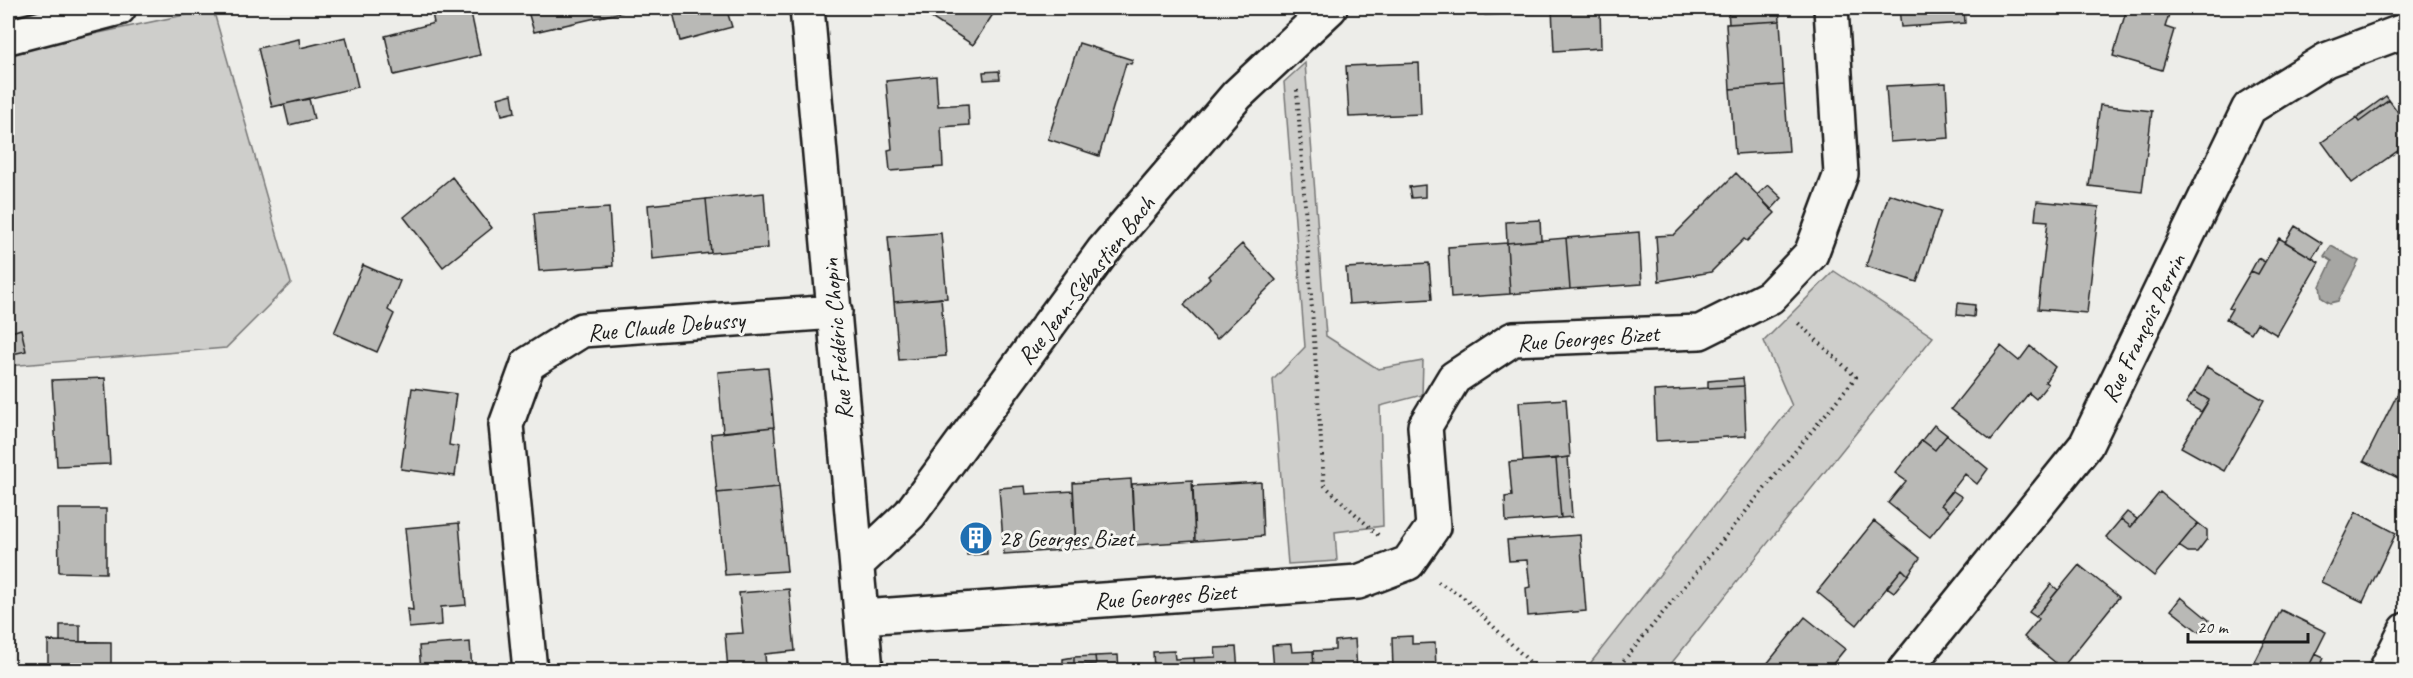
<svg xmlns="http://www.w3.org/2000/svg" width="2413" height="678" font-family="Caveat,sans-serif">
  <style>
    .green { fill: #cececb; stroke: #757574; stroke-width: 1.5 }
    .water { fill: #a6a6a3; stroke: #6f6f6d; stroke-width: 1.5 }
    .building { fill: #b9b9b6; stroke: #1c1c1c; stroke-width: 1.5 }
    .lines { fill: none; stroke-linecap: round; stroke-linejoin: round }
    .street-casing { stroke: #1c1c1c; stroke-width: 38 }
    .path { stroke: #1c1c1c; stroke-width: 4; stroke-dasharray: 1.5 4.5; stroke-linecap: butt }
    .street { stroke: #f6f6f2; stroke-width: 33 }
    .labels { text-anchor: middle; stroke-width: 6; stroke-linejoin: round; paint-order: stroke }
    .street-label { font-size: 24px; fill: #1c1c1c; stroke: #f6f6f2 }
    .poi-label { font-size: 24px; fill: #1c1c1c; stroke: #f6f6f2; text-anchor: start }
  </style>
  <rect width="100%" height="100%" fill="#edede9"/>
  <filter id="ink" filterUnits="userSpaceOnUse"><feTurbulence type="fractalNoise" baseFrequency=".0167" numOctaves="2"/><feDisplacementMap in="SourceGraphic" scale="12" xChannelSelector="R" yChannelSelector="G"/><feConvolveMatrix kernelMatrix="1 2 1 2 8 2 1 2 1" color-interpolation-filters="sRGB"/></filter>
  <g filter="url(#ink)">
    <path class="green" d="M213 9 291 283 226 348 8 366V52Z
      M1305 63 1326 336 1378 369 1423 361 1422 395 1380 406 1383 526 1335 532 1337 561 1288 564 1273 380 1305 347 1284 82Z
      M1834 271 1933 337 1666 670H1585L1792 406 1764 341Z"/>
    <path class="water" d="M2331 246 2359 261 2338 301 2330 303 2322 298 2320 286 2332 261 2324 256Z"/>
    <path class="building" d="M431 8H470L480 55 394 75 385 36 434 23Z
      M527 8H620L622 12 534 32Z
      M672 8H726L732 27 680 41Z
      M920 8H997L973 45 919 10Z
      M1485 8H1552V12L1485 15Z
      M1552 8H1600L1601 48 1554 51Z
      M1728 8H1779L1780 21 1729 24Z
      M1899 8H1964L1965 23 1901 27Z
      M2127 8H2171L2165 27 2174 30 2162 70 2113 56Z
      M1780 21 1784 85 1730 89 1726 24Z
      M346 37 358 87 272 107 258 48 299 39 300 48Z
      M1079 43 1133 60 1131 64 1126 63 1099 156 1048 139Z
      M1419 63 1421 114 1349 117 1346 66Z
      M999 71 1000 79 984 80 983 72Z
      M936 76 938 106 968 104 969 125 941 127 943 167 890 171 888 150 892 149 886 81Z
      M1946 83 1949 138 1890 142 1886 86Z
      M1784 85 1789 151 1735 154 1730 89Z
      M512 94 515 112 502 115 498 98Z
      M2386 96 2389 100 2359 122 2356 118Z
      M309 99 314 119 289 125 284 104Z
      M2389 100 2406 123V145L2352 183 2322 142 2356 118 2359 122Z
      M2100 105 2152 111 2142 192 2089 186Z
      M1736 173 1775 213 1747 241 1744 239 1711 272 1659 281 1656 236 1674 235Z
      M452 177 492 228 443 267 404 217Z
      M1425 185V197L1411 198 1409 187Z
      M1768 185 1782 198 1771 210 1757 195Z
      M764 193 768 248 711 253 706 199Z
      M1889 194 1941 211 1917 282 1866 266Z
      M706 199 711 253 652 259 648 205Z
      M2037 201 2099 207 2087 313 2038 309 2048 221 2035 220Z
      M609 208 613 266 539 271 534 213Z
      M1540 220 1541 240 1507 243 1506 222Z
      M2295 226 2322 243 2312 258 2285 242Z
      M1639 232 1642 284 1570 289 1566 238Z
      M941 233 947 298 894 302 888 237Z
      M1566 238 1570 289 1510 294 1507 243Z
      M2279 238 2319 262 2277 335 2257 323 2251 333 2226 319 2232 309 2229 308 2251 271 2258 274Z
      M1507 243 1510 294 1451 298 1448 247Z
      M1242 244 1276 280 1217 339 1184 305 1210 278 1208 276Z
      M2258 258 2265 262 2258 274 2251 271Z
      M1429 263 1432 299 1349 304 1346 268Z
      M363 265 400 281 388 310 394 314 377 352 334 333Z
      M941 298 946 356 899 360 894 302Z
      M1958 303 1975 305 1974 317 1957 315Z
      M21 329 26 351 8 355V333Z
      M2001 346 2019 361 2030 346 2055 367 2045 382 2048 384 2036 399 2029 393 1991 440 1951 409Z
      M2207 367 2264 400 2224 471 2181 447 2209 400 2194 391Z
      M768 368 774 427 723 432 718 372Z
      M105 378 110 464 57 466 52 380Z
      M1743 378 1744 386 1708 388V381Z
      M2402 385 2406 387V482L2364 461Z
      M1744 386 1746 436 1656 441 1654 391Z
      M412 388 456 394 449 445 459 447 455 476 401 469Z
      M2194 391 2209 400 2201 412 2186 403Z
      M1566 399 1570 457 1523 461 1519 402Z
      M1934 425 1947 435 1935 450 1922 440Z
      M774 427 779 487 717 493 711 434Z
      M1947 435 1988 469 1977 484 1965 474 1941 505 1950 512 1930 537 1888 503 1906 481 1895 473 1922 440 1935 450Z
      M1568 457 1572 517 1561 518 1556 459Z
      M1556 459 1561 518 1506 522 1505 497 1512 496 1509 462Z
      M1131 479 1135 545 1076 549 1073 483Z
      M1192 480 1195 541 1135 545 1132 484Z
      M1261 482 1263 536 1195 541 1193 486Z
      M1025 486 1026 494 1073 491 1076 549 1004 554 999 488Z
      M779 487 787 571 725 575 717 493Z
      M1953 491 1962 497 1950 512 1941 505Z
      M2160 492 2198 523 2154 576 2106 537 2121 519 2131 527Z
      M58 509H106V573L59 572Z
      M2127 512 2137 519 2131 527 2121 519Z
      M2356 512 2396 533 2363 602 2321 582Z
      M1874 521 1920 558 1908 575 1902 569 1857 625 1817 592Z
      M966 522H985L987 554 967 555Z
      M459 523 466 605 441 607 442 625 409 628 407 609 413 610 405 528Z
      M2198 523 2207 530V539L2197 552H2188L2179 546Z
      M1580 535 1586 611 1528 616 1526 588 1530 587 1527 560 1509 561 1507 540Z
      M2079 565 2119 597 2062 668 2024 637 2039 619 2036 617Z
      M1902 569 1908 575 1894 592 1887 587Z
      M2051 584 2058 590 2036 617 2029 612Z
      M789 589 795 651 765 654 766 668 728 670 725 634 743 633 739 593Z
      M2181 597 2209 620 2199 632 2171 610Z
      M2281 610 2326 632 2307 670H2259L2262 666 2255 662Z
      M1805 617 1845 649 1828 670H1762Z
      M60 625H80V642L60 641Z
      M1412 636V644L1435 643 1436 670H1393L1392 637Z
      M1355 639 1357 670H1314L1313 651 1335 650V641Z
      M48 641 111 642V670H60V666L48 665Z
      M470 642 472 670H421L419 646Z
      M1291 644 1292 652 1313 651 1314 670H1274L1272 645Z
      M1236 647 1238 670H1195L1194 658 1216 657 1215 648Z
      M1174 651 1175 659 1194 658 1195 670H1154L1153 652Z
      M2315 654 2324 658 2318 670H2307Z
      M1118 655 1119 670H1063V659L1074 657V665L1096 664 1095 656Z
      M1095 656 1096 664 1074 665V657Z"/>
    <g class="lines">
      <g class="street-casing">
        <path id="street" d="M807 8 866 670
          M8 37 119 8
          M857 564 910 514 1103 251 1237 95 1330 8
          M862 617 1358 582 1408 563 1433 527 1425 426 1454 378 1513 339 1700 332 1770 297 1811 254 1841 174 1831 8
          M530 670 506 425 528 364 582 330 835 312
          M1905 670 2086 445 2249 108 2326 60 2406 30
          M2386 670 2406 630"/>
      </g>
      <path class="path" d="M1297 90 1324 485 1378 535
        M1438 582 1462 596 1538 670
        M1616 670 1856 377 1798 323"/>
      <use href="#street" class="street"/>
    </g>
  </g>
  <defs>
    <g id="building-disc" transform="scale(1.725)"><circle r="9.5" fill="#1f6fb2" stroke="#f6f6f2"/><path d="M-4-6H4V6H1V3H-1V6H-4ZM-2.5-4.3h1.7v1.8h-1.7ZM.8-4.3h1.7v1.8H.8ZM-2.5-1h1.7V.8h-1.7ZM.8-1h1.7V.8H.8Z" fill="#fff"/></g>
  </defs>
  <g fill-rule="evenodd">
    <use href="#building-disc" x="976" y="538"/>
  </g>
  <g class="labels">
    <g class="street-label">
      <text transform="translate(1086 280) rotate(-52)" y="8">Rue Jean-Sébastien Bach</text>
      <text transform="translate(666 326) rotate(-5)" y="8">Rue Claude Debussy</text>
      <text transform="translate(2143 328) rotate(-64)" y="8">Rue François Perrin</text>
      <text transform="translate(1588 338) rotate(-4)" y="8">Rue Georges Bizet</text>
      <text transform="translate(837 339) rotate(-95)" y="8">Rue Frédéric Chopin</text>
      <text transform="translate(1165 596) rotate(-4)" y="8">Rue Georges Bizet</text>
    </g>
    <g class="poi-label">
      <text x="999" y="546">28 Georges Bizet</text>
    </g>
  </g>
  <rect width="2413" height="678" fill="none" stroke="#f6f6f2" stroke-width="30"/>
  <rect x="15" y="15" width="2383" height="648" fill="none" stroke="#1c1c1c" stroke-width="2" filter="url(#ink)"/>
  <path d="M2188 633v9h120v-9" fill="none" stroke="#1c1c1c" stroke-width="3"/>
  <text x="2197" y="633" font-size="18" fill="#1c1c1c" stroke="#f6f6f2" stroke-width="4.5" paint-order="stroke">20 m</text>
</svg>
